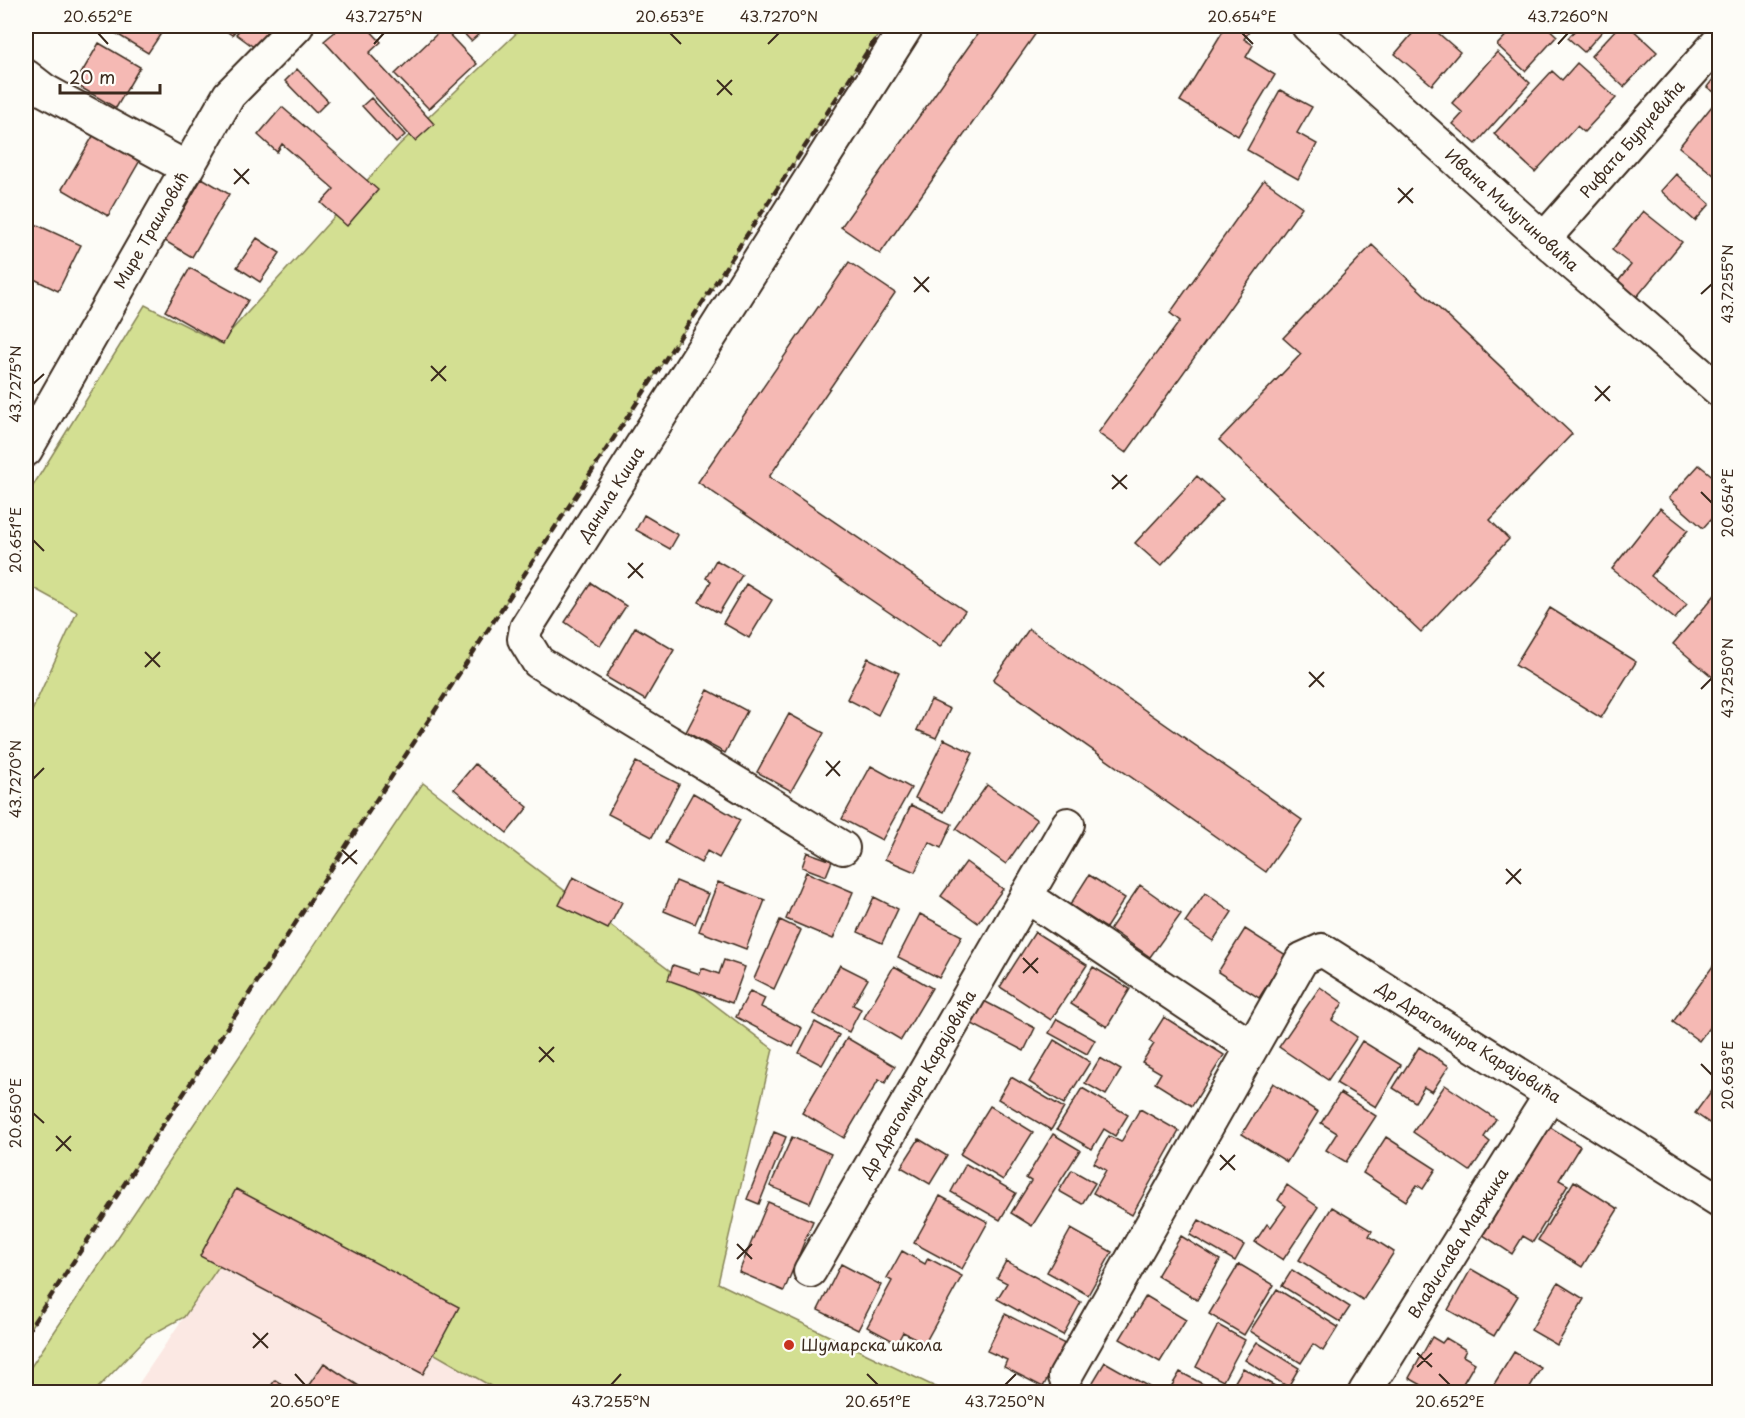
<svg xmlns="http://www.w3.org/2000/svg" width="1745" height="1418" font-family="'Playpen Sans',sans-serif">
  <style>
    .built { fill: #fbe8e3 }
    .green { fill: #d3df92; stroke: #878458; stroke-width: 1.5 }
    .building { fill: #f5b9b4; stroke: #3b2a1e; stroke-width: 1.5 }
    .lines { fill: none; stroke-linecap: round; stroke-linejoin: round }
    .minor-casing { stroke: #3b2a1e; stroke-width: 36 }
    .minor { stroke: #fdfcf7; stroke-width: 32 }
    .rail { stroke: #3b2a1e; stroke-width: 4.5; stroke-dasharray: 9 4.5; stroke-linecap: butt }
    .ticks { fill: none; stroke: #3b2a1e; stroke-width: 2 }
    .poi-dot { fill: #c8321e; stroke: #fdfcf7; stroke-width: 2 }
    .labels { text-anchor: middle; stroke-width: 5; stroke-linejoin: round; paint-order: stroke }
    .street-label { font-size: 16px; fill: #3b2a1e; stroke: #fdfcf7 }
    .poi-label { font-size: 16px; fill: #3b2a1e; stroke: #fdfcf7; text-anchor: start }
    .neatline { fill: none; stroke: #3b2a1e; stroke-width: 2 }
    .ticks-label { font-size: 15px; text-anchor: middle; fill: #3b2a1e }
  </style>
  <rect width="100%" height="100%" fill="#fdfcf7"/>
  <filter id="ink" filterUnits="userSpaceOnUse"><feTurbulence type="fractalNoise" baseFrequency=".0167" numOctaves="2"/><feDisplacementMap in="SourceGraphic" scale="12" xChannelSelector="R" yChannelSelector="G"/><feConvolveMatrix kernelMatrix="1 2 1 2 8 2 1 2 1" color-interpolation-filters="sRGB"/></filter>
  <g filter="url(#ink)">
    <path class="built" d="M236 1240 501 1392H133Z"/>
    <path class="green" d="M524 26H884L26 1334V724L77 612 26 584V497L145 305 220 343 399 145Z
      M423 783 773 1049 718 1283 946 1392H501L237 1240 184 1317 147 1337 94 1392H26V1374Z"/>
    <path class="building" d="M109 26H166L148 53 107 28Z
      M219 26H239L232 35Z
      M243 26H271L255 48 236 34Z
      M342 26H366L381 42 369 53 434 124 415 141 324 41Z
      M457 26H488L471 41Z
      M983 26H1041L880 254 841 227Z
      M1226 26H1253L1244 39 1253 45 1246 57 1275 75 1238 136 1180 101Z
      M1419 26H1430L1460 52 1432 85 1395 54Z
      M1515 26H1546L1557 36 1525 71 1497 45Z
      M1579 26H1607L1584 52 1568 38Z
      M1619 26H1629L1657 52 1624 87 1591 56Z
      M443 28 477 64 429 109 395 74Z
      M99 43 140 67 116 108 75 84Z
      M1497 52 1530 83 1476 144 1453 124 1463 113 1452 103Z
      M1577 63 1616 98 1584 132 1577 126 1535 172 1494 134 1552 71 1562 80Z
      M297 69 328 101 316 113 285 81Z
      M1720 70V96L1707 87Z
      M1280 90 1312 107 1297 133 1317 144 1298 179 1247 150Z
      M371 98 405 135 396 143 362 106Z
      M1716 101 1720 104V180L1679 147Z
      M282 107 378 190 347 226 321 203 334 189 282 144 277 152 258 135Z
      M96 131 142 157 108 216 62 189Z
      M1676 174 1710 204 1695 221 1661 191Z
      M202 178 229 194 192 257 165 241Z
      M1264 180 1302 207 1126 453 1098 433 1180 321 1170 313Z
      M1643 211 1682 242 1635 299 1616 284 1631 265 1612 250Z
      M35 224 81 245 58 291 26 275V243Z
      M257 238 280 253 260 282 237 267Z
      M1372 245 1572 434 1490 520 1509 539 1421 632 1219 440 1301 354 1283 338Z
      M849 262 895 293 769 477 965 611 940 647 698 482Z
      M190 268 248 300 223 344 165 311Z
      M1699 465 1720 482V496L1715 501 1720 505V509L1703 528 1669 498Z
      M1197 476 1223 499 1161 566 1135 543Z
      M1660 508 1688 530 1651 576 1687 604 1675 619 1612 569Z
      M644 515 678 535 670 549 636 530Z
      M716 560 742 575 719 613 699 602 711 581 706 578Z
      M591 583 626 606 600 646 565 622Z
      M746 584 772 600 749 638 723 623Z
      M1720 589V674L1715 679 1673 644Z
      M1550 608 1636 662 1601 718 1515 665Z
      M635 627 674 650 645 700 606 677Z
      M1029 629 1302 820 1266 872 993 680Z
      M868 658 899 673 878 715 847 699Z
      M708 690 747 711 725 753 686 732Z
      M931 700 950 709 936 738 917 730Z
      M789 714 824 733 791 791 757 772Z
      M944 739 973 753 944 812 915 798Z
      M636 762 679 784 652 837 608 814Z
      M475 764 528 807 507 833 454 789Z
      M871 766 911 788 882 840 842 819Z
      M987 785 1037 820 1006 864 956 829Z
      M693 793 740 820 719 858 707 851 701 863 665 843Z
      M911 805 952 824 941 848 929 842 915 872 885 859Z
      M807 852 832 861 826 876 802 867Z
      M966 862 1003 889 978 923 941 896Z
      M806 872 853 892 833 939 786 919Z
      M1089 875 1125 898 1106 928 1070 905Z
      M573 877 622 902 608 929 559 905Z
      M676 881 708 894 695 924 664 911Z
      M718 882 765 900 746 949 699 931Z
      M1140 885 1181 914 1150 957 1110 929Z
      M1205 893 1232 912 1213 941 1185 922Z
      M874 897 898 909 882 943 858 932Z
      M920 914 962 936 939 978 898 957Z
      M780 920 801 930 774 989 754 979Z
      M1245 929 1286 955 1259 998 1218 972Z
      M1035 932 1087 965 1051 1020 1000 987Z
      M1720 956V1013L1699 1041 1673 1022Z
      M724 960 745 967 732 1003 668 980 673 965 700 974 702 968 719 974Z
      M840 965 868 979 853 1005 861 1009 849 1032 813 1014Z
      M894 966 932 988 901 1040 864 1018Z
      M1093 967 1130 989 1107 1027 1071 1004Z
      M1320 987 1343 1003 1332 1020 1357 1037 1328 1080 1279 1047Z
      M750 991 765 998 761 1007 802 1028 793 1047 736 1017Z
      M984 1001 1035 1028 1024 1051 972 1024Z
      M1164 1017 1224 1055 1192 1106 1155 1083 1161 1073 1142 1062 1154 1044 1149 1041Z
      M1057 1019 1095 1040 1087 1054 1049 1033Z
      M815 1022 839 1035 822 1065 799 1053Z
      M847 1038 895 1066 885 1083 879 1079 844 1138 802 1113Z
      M1054 1040 1090 1062 1064 1104 1029 1082Z
      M1362 1041 1401 1065 1376 1107 1336 1083Z
      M1419 1047 1449 1066 1432 1092 1424 1087 1415 1102 1393 1088Z
      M1100 1058 1121 1070 1106 1095 1085 1083Z
      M1011 1077 1064 1108 1051 1130 998 1099Z
      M1720 1079V1121L1715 1127 1695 1113Z
      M1273 1083 1318 1112 1287 1162 1242 1134Z
      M1445 1085 1496 1119 1484 1137 1490 1142 1470 1171 1413 1132Z
      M1082 1088 1128 1115 1115 1136 1104 1129 1092 1149 1057 1129Z
      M1340 1093 1376 1116 1346 1162 1326 1150 1337 1133 1321 1123Z
      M990 1106 1033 1132 1003 1180 960 1154Z
      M1140 1109 1179 1131 1132 1215 1093 1193 1106 1170 1094 1163 1109 1136 1121 1142Z
      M1550 1127 1580 1146 1559 1180 1568 1185 1533 1242 1523 1236 1512 1254 1483 1235Z
      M774 1132 786 1137 759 1204 747 1199Z
      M1053 1134 1080 1150 1032 1226 1011 1213 1031 1181 1026 1178Z
      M792 1137 831 1154 810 1203 770 1186Z
      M1386 1137 1436 1169 1423 1189 1417 1185 1406 1201 1363 1173Z
      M919 1139 947 1156 930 1184 901 1167Z
      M966 1164 1016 1193 1000 1220 951 1192Z
      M1072 1170 1095 1183 1082 1204 1059 1191Z
      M1574 1181 1618 1209 1582 1267 1538 1240Z
      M1287 1185 1318 1207 1283 1260 1255 1242 1267 1224 1271 1227 1286 1206 1278 1200Z
      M236 1189 459 1307 423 1374 200 1256Z
      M940 1196 988 1222 962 1269 914 1243Z
      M768 1202 813 1221 784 1291 739 1272Z
      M1332 1207 1372 1231 1369 1236 1394 1252 1363 1300 1299 1260Z
      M1199 1220 1244 1245 1235 1261 1190 1235Z
      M1071 1229 1112 1252 1088 1295 1047 1272Z
      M1181 1236 1220 1260 1197 1300 1157 1276Z
      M902 1251 925 1264 928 1258 962 1276 925 1343 903 1332 897 1343 867 1327 892 1281 887 1278Z
      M1006 1261 1081 1302 1063 1335 997 1299 1007 1283 997 1278Z
      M841 1264 881 1285 858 1330 818 1310Z
      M1239 1264 1274 1285 1244 1335 1209 1314Z
      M1471 1269 1518 1296 1494 1336 1448 1310Z
      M1292 1270 1350 1307 1340 1322 1282 1286Z
      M1558 1283 1584 1299 1557 1345 1531 1330Z
      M1277 1289 1338 1327 1323 1351 1313 1344 1301 1363 1250 1331Z
      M1146 1296 1186 1320 1160 1362 1120 1339Z
      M1005 1314 1065 1344 1043 1387 1004 1367 1007 1360 987 1351Z
      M1218 1325 1245 1340 1223 1381 1196 1367Z
      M1432 1337 1442 1343 1446 1338 1466 1350 1463 1356 1475 1363 1458 1392H1434L1409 1378Z
      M1257 1342 1299 1368 1288 1387 1245 1360Z
      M1514 1352 1541 1368 1527 1392H1489Z
      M1105 1362 1151 1388 1149 1392H1087Z
      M324 1363 368 1392H304Z
      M1243 1368 1282 1390 1280 1392H1229Z
      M1180 1372 1216 1391 1215 1392H1168Z
      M275 1380 294 1392H267Z"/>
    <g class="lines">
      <g class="minor-casing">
        <path id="minor" d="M1308 26 1544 239 1720 391
          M26 76 44 90 187 168
          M1544 239 1720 40
          M26 450 229 95 297 26
          M843 848 538 662 524 639 526 628 907 26
          M1026 896 1252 1047
          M810 1271 1068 824
          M1065 1377 1302 959 1322 950 1720 1201
          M1365 1392 1551 1094"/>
      </g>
      <use href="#minor" class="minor"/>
      <path class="rail" d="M26 1334 884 26"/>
    </g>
  </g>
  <path class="ticks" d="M98 33 108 44M670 33 681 44M1242 33 1253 44M374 44 384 33M768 44 779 33M1558 44 1568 33M717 80 732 95M717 95 732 80M234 169 249 184M234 184 249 169M1398 188 1413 203M1398 203 1413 188M914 277 929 292M914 292 929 277M1701 294 1712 284M431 366 446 381M431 381 446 366M33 384 44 374M1595 386 1610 401M1595 401 1610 386M1112 475 1127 489M1112 489 1127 475M1701 492 1712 503M33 540 44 551M628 563 643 578M628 578 643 563M145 652 160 667M145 667 160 652M1309 672 1324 687M1309 687 1324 672M1701 689 1712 678M826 761 840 776M826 776 840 761M33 779 44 768M342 850 357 864M342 864 357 850M1506 869 1521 884M1506 884 1521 869M1023 958 1038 973M1023 973 1038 958M539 1047 554 1062M539 1062 554 1047M1701 1064 1712 1075M33 1113 44 1123M56 1136 71 1151M56 1151 71 1136M1220 1155 1235 1170M1220 1170 1235 1155M737 1244 752 1259M737 1259 752 1244M253 1333 268 1348M253 1348 268 1333M1417 1353 1432 1367M1417 1367 1432 1353M295 1374 305 1385M867 1374 878 1385M1439 1374 1450 1385M611 1385 621 1374M1005 1385 1016 1374"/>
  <circle class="poi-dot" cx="789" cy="1345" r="6"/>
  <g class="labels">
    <g class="street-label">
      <text transform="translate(1632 139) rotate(-49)" y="6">Рифата Бурџевића</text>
      <text transform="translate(1512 210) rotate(42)" y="6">Ивана Милутиновића</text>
      <text transform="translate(151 230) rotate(-60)" y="6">Мире Траиловић</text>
      <text transform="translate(611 494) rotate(-58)" y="6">Данила Киша</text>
      <text transform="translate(1469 1042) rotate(32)" y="6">Др Драгомира Карајовића</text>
      <text transform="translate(918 1084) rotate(-60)" y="6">Др Драгомира Карајовића</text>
      <text transform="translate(1458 1243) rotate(-58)" y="6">Владислава Маржика</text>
    </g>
    <g class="poi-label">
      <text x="801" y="1351">Шумарска школа</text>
    </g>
  </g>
  <rect width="1745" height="1418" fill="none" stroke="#fdfcf7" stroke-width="66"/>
  <path d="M60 84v9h100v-9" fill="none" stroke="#3b2a1e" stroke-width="3"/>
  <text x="69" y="84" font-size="18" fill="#3b2a1e" stroke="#fdfcf7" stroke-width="4.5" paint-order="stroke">20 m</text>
  <rect x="33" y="33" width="1679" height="1352" class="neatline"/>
  <g class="ticks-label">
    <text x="98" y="22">20.652°E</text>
    <text x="384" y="22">43.7275°N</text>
    <text x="670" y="22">20.653°E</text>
    <text x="779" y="22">43.7270°N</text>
    <text x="1242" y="22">20.654°E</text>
    <text x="1568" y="22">43.7260°N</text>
    <text transform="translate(1728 284) rotate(-90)" y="5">43.7255°N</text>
    <text transform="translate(16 384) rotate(-90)" y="5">43.7275°N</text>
    <text transform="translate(1728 503) rotate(-90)" y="5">20.654°E</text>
    <text transform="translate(16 540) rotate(-90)" y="5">20.651°E</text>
    <text transform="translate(1728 678) rotate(-90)" y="5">43.7250°N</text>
    <text transform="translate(16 779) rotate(-90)" y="5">43.7270°N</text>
    <text transform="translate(1728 1075) rotate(-90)" y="5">20.653°E</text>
    <text transform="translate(16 1113) rotate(-90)" y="5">20.650°E</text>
    <text x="305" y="1407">20.650°E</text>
    <text x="611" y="1407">43.7255°N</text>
    <text x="878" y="1407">20.651°E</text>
    <text x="1005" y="1407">43.7250°N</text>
    <text x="1450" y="1407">20.652°E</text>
  </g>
</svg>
